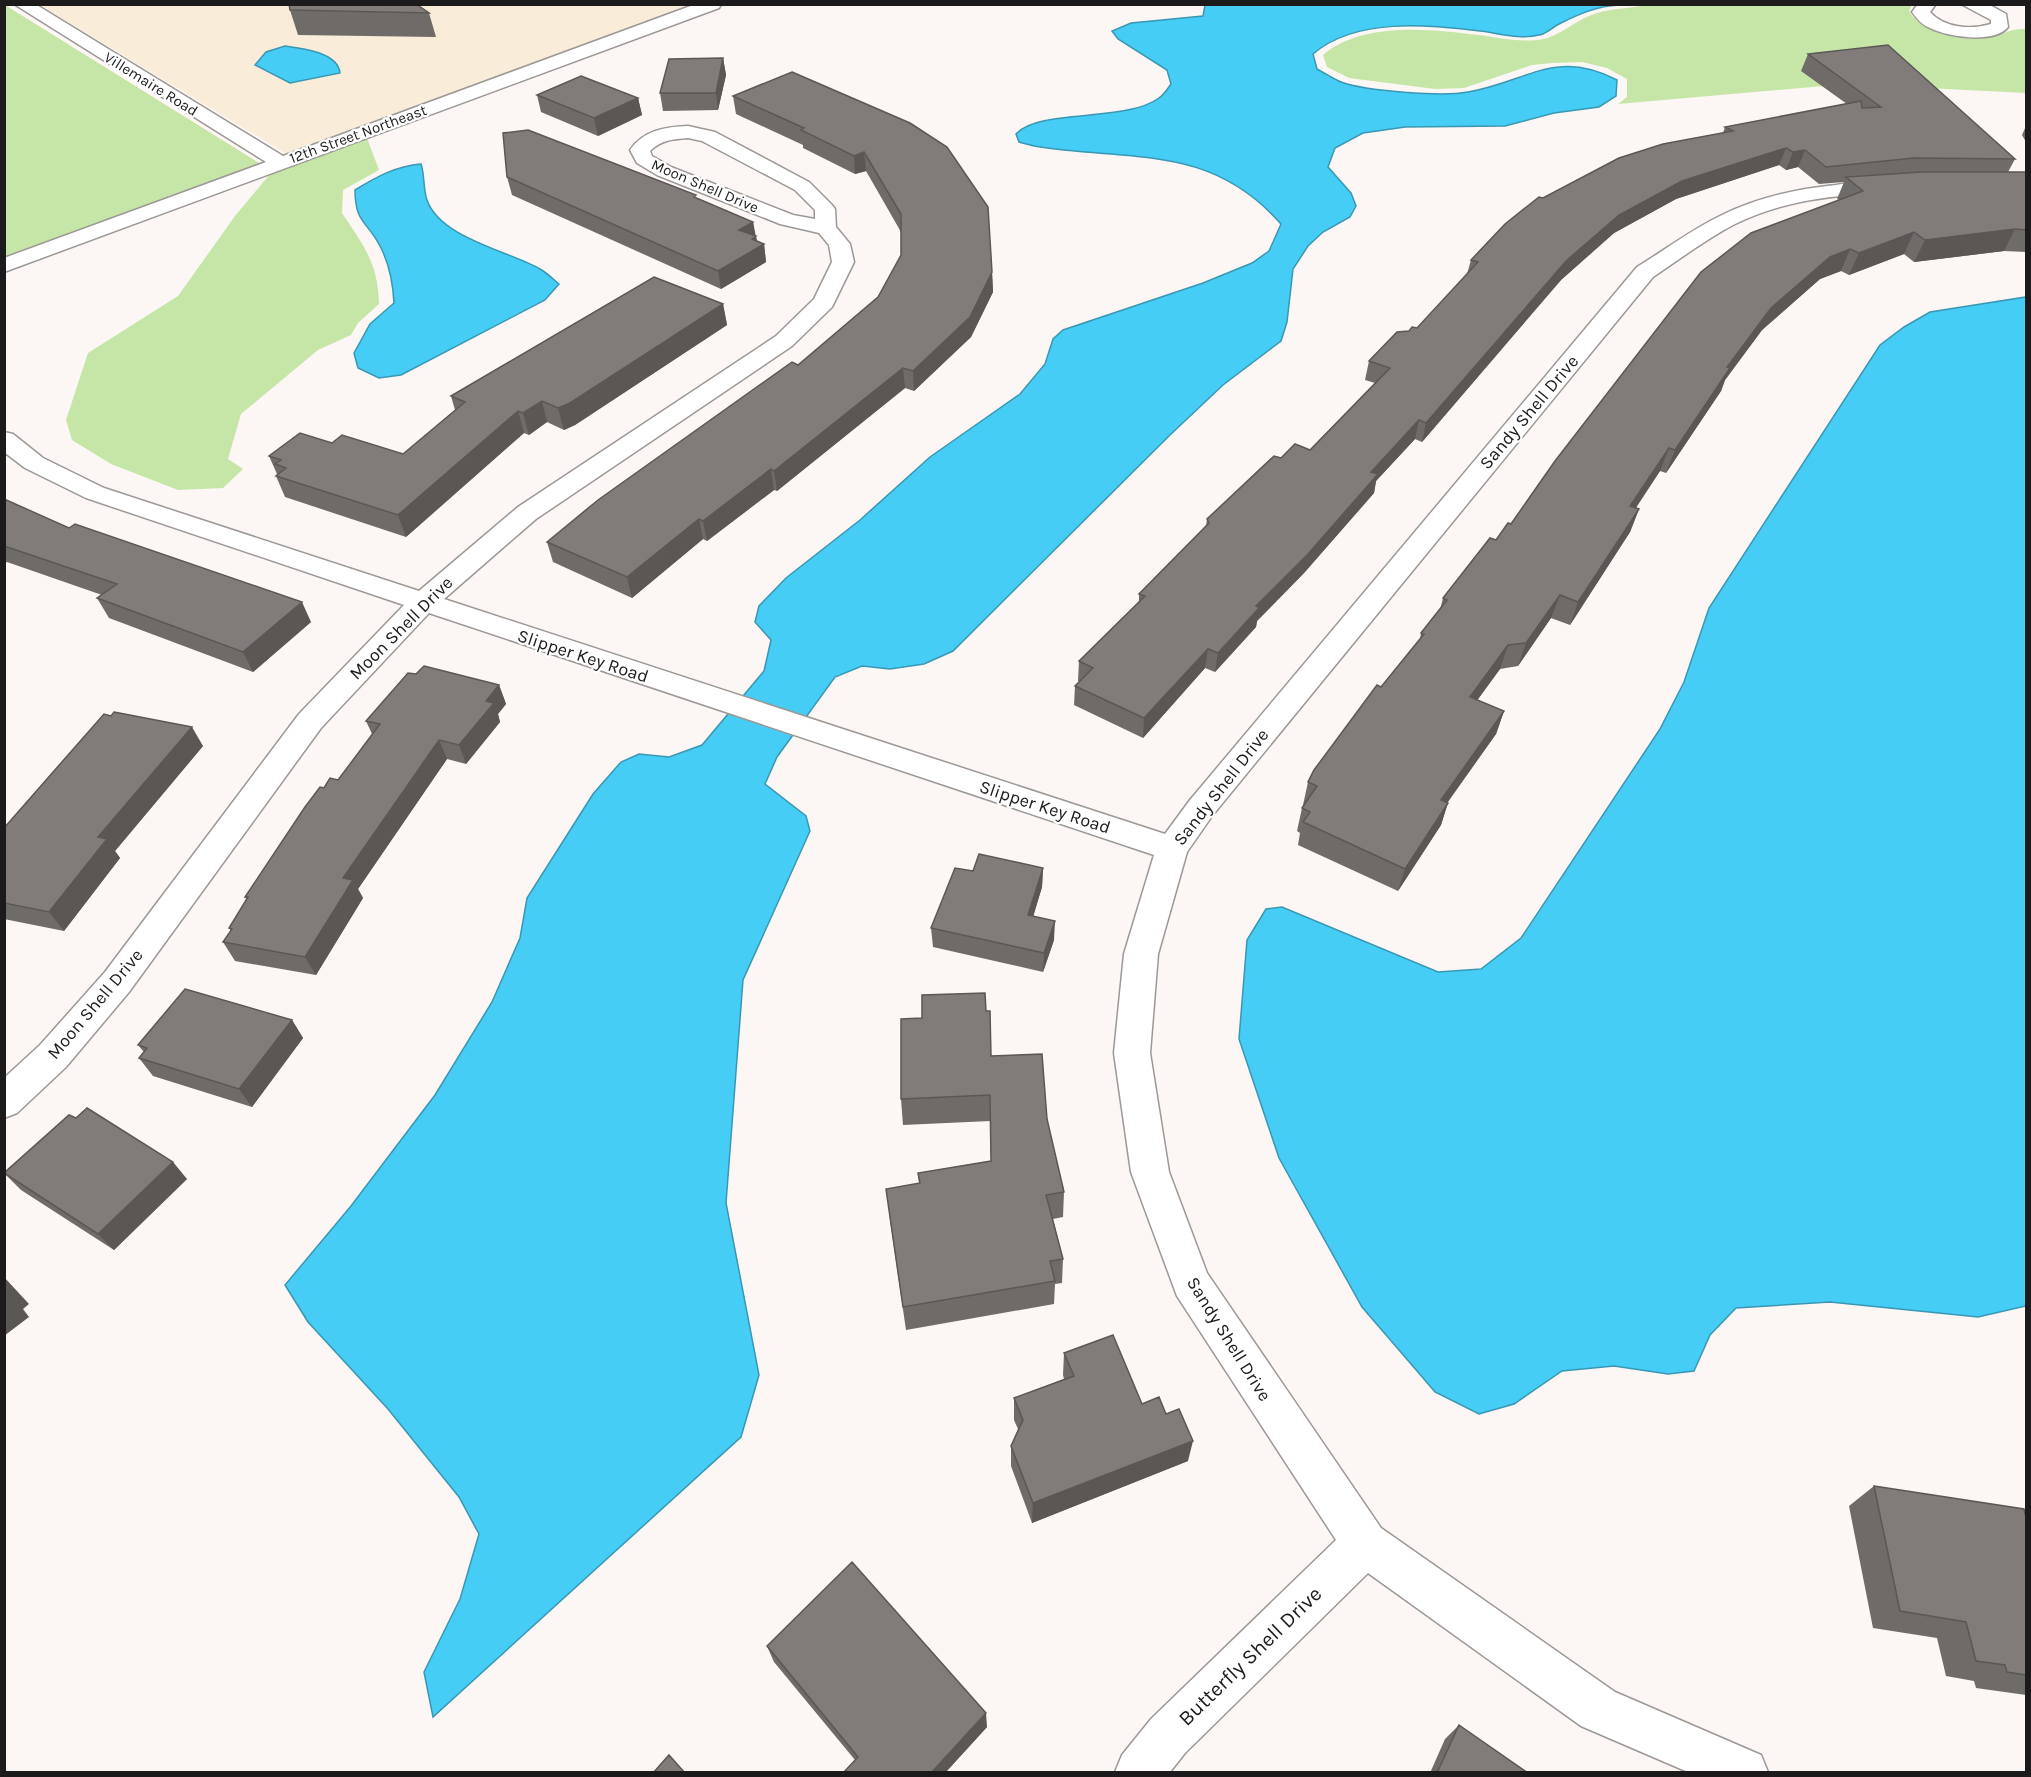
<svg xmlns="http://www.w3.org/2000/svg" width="2031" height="1777" font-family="Karla,sans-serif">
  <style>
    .commercial { fill: #f9ecd8 }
    .green { fill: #c6e6a7 }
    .water { fill: #46cdf5; stroke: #3997b3; stroke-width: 1.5 }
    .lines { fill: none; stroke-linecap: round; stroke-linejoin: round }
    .street-casing { stroke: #9c9896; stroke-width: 3 }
    .street { fill: #fff; fill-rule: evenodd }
    .wall { fill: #6f6b69 }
    .shaded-wall { fill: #5a5755 }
    .building { fill: #817c7a; stroke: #5a5755; stroke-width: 1.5 }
    .labels { text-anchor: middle; stroke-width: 4.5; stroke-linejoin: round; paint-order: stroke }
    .far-street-label { font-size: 15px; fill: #1c1a1a; stroke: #fff }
    .street-label { font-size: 18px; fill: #1c1a1a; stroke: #fff }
    .near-street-label { font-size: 21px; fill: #1c1a1a; stroke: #fff }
  </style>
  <rect width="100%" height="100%" fill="#fcf6f4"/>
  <path class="commercial" d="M40 5H697L287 154Z"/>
  <path class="green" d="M5 5 261 164 5 259Z
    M1647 5H1912L1909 11C1921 34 1968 39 1991 36 2006 34 2011 28 2026 29V93L1847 84 1618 104 1627 97V79L1607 68 1582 62 1552 63 1532 65 1464 88 1435 89 1349 78 1327 67 1323 55C1362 21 1431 29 1479 35 1500 38 1522 43 1543 39 1559 36 1574 22 1589 16 1607 8 1628 9 1647 5Z
    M367 138 379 170 343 190 342 213C364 246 378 263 379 304L358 323 351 335 318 350 241 414 228 459 243 469 223 488 178 490 111 464 72 440 66 420 88 353 178 296 235 216 270 174Z"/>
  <path class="water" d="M1205 5H1619C1597 6 1579 14 1559 24 1553 27 1546 34 1539 35 1521 40 1498 33 1480 31 1427 25 1356 17 1313 54L1317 69C1325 73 1333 79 1341 82 1366 91 1442 97 1468 92 1527 82 1555 48 1617 80L1616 96 1599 107 1554 113 1505 126 1405 127 1363 133 1335 148 1328 167 1351 193 1356 206 1350 217 1323 232 1308 246 1293 269 1287 322 1281 341 1223 385 1170 435 953 651 924 664 890 669 862 666 835 677 777 757 765 784 806 816 810 831 743 980 726 1203 759 1375 741 1437 433 1717 424 1672 460 1599 479 1534 459 1497 388 1409 308 1322 285 1285 351 1206 435 1095 492 1002 520 938 527 898 593 794 621 762 639 754 669 757 702 745 764 671 771 640 755 622 759 606 786 578 860 520 930 457 1020 394 1045 364 1053 339 1063 330 1203 283 1252 263 1269 251 1281 224C1209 142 1129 162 1034 146L1019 142 1016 134C1039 108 1125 123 1159 98 1164 95 1168 88 1171 84L1167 70 1118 39 1112 31 1131 23 1203 16Z
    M285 46C301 48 338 52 340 73L290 83 255 65 266 52Z
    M421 164C425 176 423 189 427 200 440 238 509 251 540 269 547 273 553 279 559 284L545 300 401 375 379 378 358 368 354 353 370 324 394 303C393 283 390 266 381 248 368 221 355 224 355 190 376 177 396 166 421 164Z
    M2026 297V1306L1978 1317 1830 1302 1736 1308 1710 1335 1694 1371 1668 1374 1614 1366 1562 1371 1514 1404 1479 1414 1435 1392 1362 1307 1279 1158 1239 1039 1247 940 1266 909 1282 907 1438 972 1481 969 1521 938 1660 729 1684 682 1709 608 1880 345 1904 327 1930 312Z"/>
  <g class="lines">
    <g class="street-casing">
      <path id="street" d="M14 4H35L283 156 696 4H721L719 8 4 272V258L266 162Z
        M1918 4H1936L1930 12C1944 28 1971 30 1991 24V20L1961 4H1988L2006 14 2008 27C1995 44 1947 37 1930 28 1922 25 1917 19 1912 12Z
        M688 126 715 132 809 182 832 205 835 209 836 227 850 244 854 262 832 307 792 346 536 519 444 599 1165 834 1190 800 1637 267C1665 250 1691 230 1720 216 1756 198 1796 189 1836 185 1853 182 1874 178 1891 183L1894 187 1891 191 1884 193C1833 195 1781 201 1735 224 1706 239 1680 259 1653 277L1212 816 1187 852 1158 954 1150 1053 1169 1172 1207 1273 1381 1528 1615 1692 1761 1755 1768 1772H1688L1581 1726 1368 1573 1185 1753 1170 1772H1115L1122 1755 1151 1719 1336 1540 1177 1296 1131 1172 1114 1053 1124 954 1154 855 429 613 321 728 129 992 66 1067 17 1113 4 1118V1078L40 1045 105 972 299 714 404 605 86 498 25 468 4 452V432L13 434 43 458 104 488 419 591 518 507 776 336 814 299 832 262 829 245 819 233 780 224 657 175 637 163 630 150C644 130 665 127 688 126ZM688 138 702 141 795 190 815 210V219L793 215 671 167 652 156 650 151C661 140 673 139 688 138Z"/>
    </g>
    <use href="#street" class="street"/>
  </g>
  <path class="wall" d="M290 10 429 13 436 37 298 35Z
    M1808 54 2015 159 2008 172H2026V252L2004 251 1914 262 1904 254 1849 275 1841 271 1820 279 1762 330 1725 380 1721 391 1666 473 1660 471 1636 508 1639 509 1630 532 1570 625 1551 618 1518 666 1500 669 1477 700 1504 711 1496 734 1448 802 1441 825 1398 891 1298 845 1300 833 1297 831 1302 808 1304 805H1303L1308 782 1420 639 1421 633 1440 610 1443 598 1511 524 1839 200 1837 199 1844 182 1819 184 1798 167 1786 170 1779 165 1676 199 1614 233 1561 280 1422 442 1415 439 1376 481 1374 493 1304 573 1257 621 1256 627 1215 672 1205 668 1143 738 1074 705 1075 686 1080 681H1078L1079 661 1139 602V594L1206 526 1207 519 1281 458 1310 450 1375 383 1365 380 1369 361 1409 331 1417 328 1467 274 1471 260 1543 198 1723 133 1725 127 1847 104 1801 71Z
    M723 58 726 75 718 110 663 111 660 93Z
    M792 72 992 272 993 292 971 337 914 391 905 388 777 491 774 490 707 541 703 539 632 598 553 562 547 542 798 365 878 297 901 255V232L866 171 855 174 803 148V145L736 114 733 96Z
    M537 95 638 98 642 115 598 136 541 112Z
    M2026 126V142L2022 135Z
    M507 177 697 198 753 222 755 236H756L757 241 764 244 766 262 721 289 512 195Z
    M723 304 727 325 575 425 564 430 547 422 529 435 524 433 406 537 285 497 276 476 277 474 269 456 403 454 455 410 451 396Z
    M4 499 69 528 311 622 253 672 109 618 97 598 102 595 7 562 4 564Z
    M416 674 499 685 506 704 498 714 500 722 466 764 447 759 358 889 363 898 316 975 235 961 223 942 231 931 229 928 247 900 245 897 324 788 338 780 372 734 366 721Z
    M203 746 115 851 120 858 64 931 4 919V828Z
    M1043 868 1042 887 1033 916 1054 940 1043 972 933 947 931 928 973 871Z
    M986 1011 991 1056 1047 1119 1064 1192 1063 1217 1053 1219 1063 1259 1062 1283 1055 1284 1054 1304 906 1330 889 1213 919 1183 918 1173 991 1161 990 1121 903 1125 901 1099Z
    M292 1020 303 1038 252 1107 153 1076 139 1058 144 1052 138 1045Z
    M76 1118 187 1179 114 1250 21 1190 4 1173Z
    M1064 1353 1142 1404 1188 1461 1032 1523 1011 1466V1446L1018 1429 1014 1420V1398L1064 1379 1063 1375Z
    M1874 1486 2026 1517V1695L1976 1688 1974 1681 1946 1676 1937 1638 1873 1628 1849 1506Z
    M767 1646 987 1727 945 1773H843L855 1760 774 1662Z
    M1459 1725 1528 1773H1430L1445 1739Z"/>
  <path class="shaded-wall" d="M723 58 726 75 718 110 716 93Z
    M638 98 642 115 598 136 594 118Z
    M1786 148 1779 165 1676 199 1614 233 1561 280 1422 442 1426 423 1566 261 1619 215 1682 181Z
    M1805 150 1798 167 1786 170 1793 152Z
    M864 152 866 171 855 174 854 156Z
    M753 222 758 247 764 244 766 262 721 289 718 271 739 230Z
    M2015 229 2004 251 1914 262 1925 240Z
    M1914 232 1904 254 1849 275 1859 253Z
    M1850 249 1841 271 1820 279 1762 330 1725 380 1721 391 1666 473 1675 450 1727 367 1771 308 1830 257Z
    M992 272 993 292 971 337 914 391 913 371Z
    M723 304 727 325 575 425 564 430 558 408Z
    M903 368 905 388 777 491 774 471Z
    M542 401 547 422 529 435 523 413Z
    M518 411 524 433 406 537 398 515Z
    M1419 420 1415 439 1376 481 1374 493 1304 573 1257 621 1256 627 1215 672 1218 653 1256 606 1371 472Z
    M1669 448 1660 471 1621 529 1630 506Z
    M771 469 774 490 707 541 703 521Z
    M1639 509 1630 532 1570 625 1578 602Z
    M699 519 703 539 632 598 627 577Z
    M1560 595 1551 618 1518 666 1526 643Z
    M302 602 311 622 253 672 243 652Z
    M1508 645 1500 669 1463 720 1470 697Z
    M1208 649 1205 668 1143 738 1144 718Z
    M499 685 506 704 498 714 500 722 466 764 459 745 486 701Z
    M1504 711 1496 734 1433 822 1441 800Z
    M192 727 203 746 115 851 120 858 64 931 49 912 98 837Z
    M439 740 447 759 358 889 363 898 316 975 305 957 343 878Z
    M1448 803 1441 825 1398 891 1405 869Z
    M1043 868 1042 887 1028 934V915Z
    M1055 921 1054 940 1043 972 1044 953Z
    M292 1020 303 1038 252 1107 239 1089Z
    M173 1162 187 1179 114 1250 98 1234Z
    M4 1277 29 1304 23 1309 29 1317 4 1336Z
    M1193 1441 1188 1461 1032 1523 1033 1503Z
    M986 1713 987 1727 945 1773H931Z"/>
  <path class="building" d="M289 4H416L429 13 290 10Z
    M1888 45 2015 159 1914 158 1826 167 1805 150 1793 152 1786 148 1682 181 1619 215 1566 261 1426 423 1419 420 1371 472 1378 474 1308 554 1256 606 1259 608 1218 653 1208 649 1144 718 1075 686 1093 668 1079 661 1145 596 1139 594 1209 523 1207 519 1274 456 1281 458 1295 444 1310 450 1390 368 1369 361 1397 332 1409 331 1412 327 1417 328 1478 262 1471 260 1505 224 1539 197 1543 198 1619 158 1663 144 1733 131 1725 127 1861 101 1862 108 1881 107 1808 54Z
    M723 58 716 93H660L669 59Z
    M792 72 910 123 947 147 988 207 992 272 970 317 913 371 903 368 774 471 771 469 703 521 699 519 627 577 547 542 598 500 792 362 798 365 878 297 901 255V214L864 152 854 156 801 130 804 128 733 96Z
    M581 76 638 98 594 118 537 95Z
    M528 130 696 195 694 197 753 222 739 230 756 236 752 239 764 244 718 271 507 177 503 133Z
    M1921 172H2026V230L2015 229 1925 240 1914 232 1859 253 1850 249 1830 257 1771 308 1727 367 1730 368 1675 450 1669 448 1630 506 1639 509 1578 602 1560 595 1526 643 1508 645 1470 697 1504 711 1441 800 1448 803 1405 869 1303 822 1310 812 1302 808 1317 786 1308 782 1314 770 1377 685 1381 687 1424 634 1421 633 1447 600 1443 598 1490 538 1496 540 1508 523 1511 524 1555 461 1701 272 1751 233 1863 191 1846 177Z
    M654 277 723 304 570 403 558 408 542 401 523 413 518 411 398 515 276 476 286 468 275 464 281 460 269 456 300 433 332 443 342 435 403 454 465 402 451 396Z
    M4 499 69 528 75 524 302 602 243 652 97 598 117 584 4 546Z
    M424 666 499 685 486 701 494 703 459 745 439 740 343 878 353 880 305 957 223 942 232 929 229 928 248 897H245L305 807 320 787 324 788 330 778 338 780 380 724 366 721 408 673 416 674Z
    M114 712 192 727 98 837 107 839 49 912 4 903V828L104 714 111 716Z
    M979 854 1043 868 1028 915 1055 921 1044 953 931 928 955 868 973 871Z
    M185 989 292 1020 239 1089 139 1058 147 1048 138 1045Z
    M985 993 986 1011H990L991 1056 1042 1054 1047 1119 1064 1192 1046 1195 1063 1259 1050 1261 1055 1281 903 1307 886 1189 920 1183 918 1173 991 1161 990 1095 901 1099V1019L922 1018V995Z
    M87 1108 173 1162 98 1234 4 1173 69 1115 76 1118Z
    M1113 1335 1142 1404 1159 1397 1166 1414 1179 1409 1193 1441 1033 1503 1011 1446 1023 1420 1014 1398 1074 1376 1064 1353Z
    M1874 1486 2024 1509 2026 1517V1675L2007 1672 2005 1665 1976 1661 1966 1622 1900 1611Z
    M852 1562 986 1713 931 1773H843L858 1757 767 1646Z
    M1459 1725 1528 1773H1437Z
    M669 1755 685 1773H653Z"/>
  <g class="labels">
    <g class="far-street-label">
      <text transform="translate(151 84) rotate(32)" y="5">Villemaire Road</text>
      <text transform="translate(358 134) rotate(-20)" y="5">12th Street Northeast</text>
      <text transform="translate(705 186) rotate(23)" y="5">Moon Shell Drive</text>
    </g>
    <g class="street-label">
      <text transform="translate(1529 412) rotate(-50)" y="6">Sandy Shell Drive</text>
      <text transform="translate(401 628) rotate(-45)" y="6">Moon Shell Drive</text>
      <text transform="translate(583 656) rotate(18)" y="6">Slipper Key Road</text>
      <text transform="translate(1221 787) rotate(-52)" y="6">Sandy Shell Drive</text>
      <text transform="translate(1045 807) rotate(18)" y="6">Slipper Key Road</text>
      <text transform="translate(95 1004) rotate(-50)" y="6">Moon Shell Drive</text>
      <text transform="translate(1229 1339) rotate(58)" y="6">Sandy Shell Drive</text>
    </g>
    <g class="near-street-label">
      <text transform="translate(1250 1656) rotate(-44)" y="7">Butterfly Shell Drive</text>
    </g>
  </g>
  <rect width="2031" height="1777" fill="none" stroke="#1c1a1a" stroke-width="12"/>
</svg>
